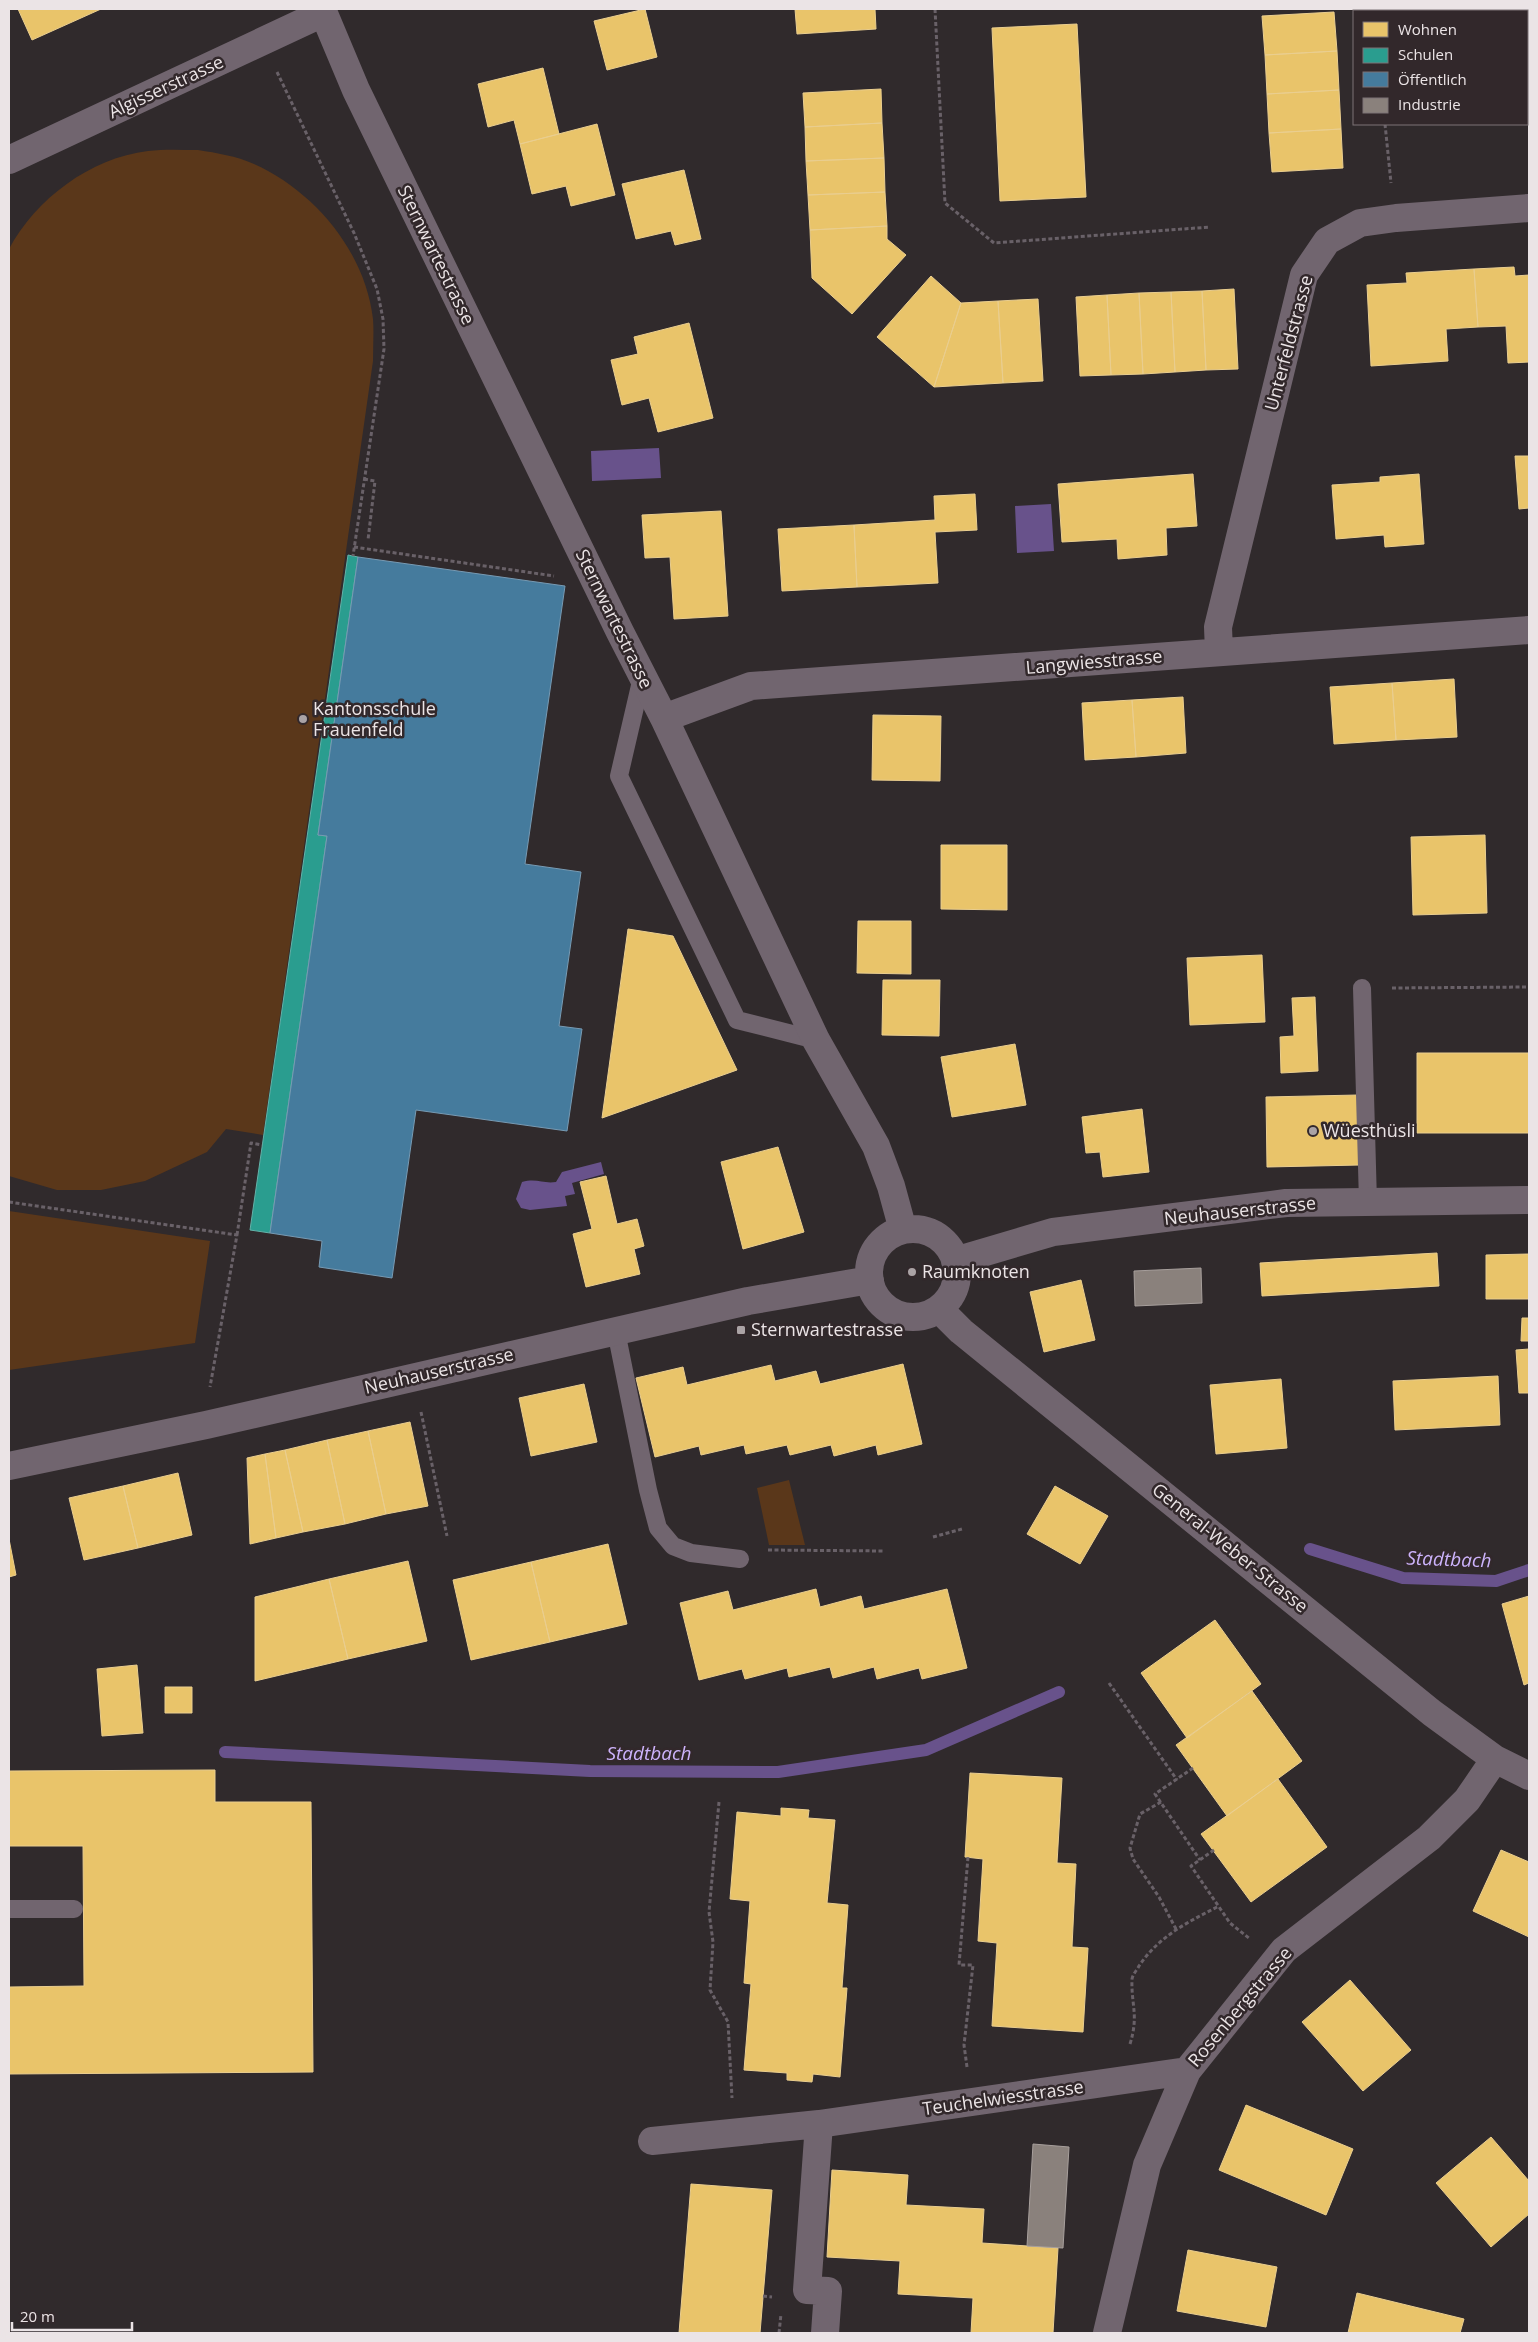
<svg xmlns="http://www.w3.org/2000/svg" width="1538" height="2342" font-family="'Open Sans',sans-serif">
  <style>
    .green { fill: #5a371a }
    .water { fill: #68528b }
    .homes { fill: #e9c46a; stroke: #eace8f }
    .schools { fill: #2a9d8f; stroke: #64b2a9 }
    .public { fill: #457b9d; stroke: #779ab3 }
    .industry { fill: #8a817c; stroke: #a79f9c }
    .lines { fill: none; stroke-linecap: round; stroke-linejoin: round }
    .stream { stroke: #68528b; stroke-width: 12 }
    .path { stroke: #696168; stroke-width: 3; stroke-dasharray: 4 2.5; stroke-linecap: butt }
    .service { stroke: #71656f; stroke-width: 18 }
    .minor { stroke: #71656f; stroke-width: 28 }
    .poi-dot { fill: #aaa3a5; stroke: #32282b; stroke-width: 2 }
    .labels { text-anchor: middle; stroke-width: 5; stroke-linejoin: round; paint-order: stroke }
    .street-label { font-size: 18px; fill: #ebe4e6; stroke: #32282b }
    .poi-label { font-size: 18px; fill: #ebe4e6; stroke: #32282b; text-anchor: start }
    .water-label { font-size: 19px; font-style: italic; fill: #ccb3fb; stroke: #32282b }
  </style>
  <rect width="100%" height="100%" fill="#302a2c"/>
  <path class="green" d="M198 150C217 153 236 156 254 164 314 191 365 251 373 319 374 332 373 347 373 361L263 1135 226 1129 207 1152 145 1181 101 1190H57L9 1176V249C36 199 90 158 148 151 164 149 182 150 198 150Z
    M9 1211 210 1241 195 1343 9 1370Z
    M789 1480 805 1545H769L757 1488Z"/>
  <path class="water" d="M659 448 661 478 592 481 591 451Z
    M1051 504 1054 551 1017 553 1015 506Z
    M601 1162 604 1174 572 1183 575 1194 565 1196 567 1206 530 1210 521 1208 516 1199 522 1182C537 1178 543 1184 556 1182L562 1172Z"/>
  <path class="homes" d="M18 9H101L32 40Z
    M645 9 657 57 607 70 594 21Z
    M795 9H875L876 29 797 34Z
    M1456 9H1529V67H1527V11H1456Z
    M1334 12 1337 51 1265 55 1262 16Z
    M1077 24 1086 197 1000 201 992 28Z
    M1337 51 1339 90 1267 94 1265 55Z
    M543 68 559 134 520 144 514 120 488 127 478 84Z
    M881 89 882 123 805 127 803 93Z
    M1339 90 1341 129 1269 133 1267 94Z
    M882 123 884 158 806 161 805 127Z
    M597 124 615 195 571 206 566 186 532 194 520 144Z
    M1341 129 1343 168 1272 172 1269 133Z
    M884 158 885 192 808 195 806 161Z
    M684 170 701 239 675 245 671 231 636 239 622 184Z
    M885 192 887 226 810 230 808 195Z
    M887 226V239L906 255 852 314 812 278 810 230Z
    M1514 267 1515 276 1529 275V362L1508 363 1506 326 1478 327 1474 269Z
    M1474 269 1478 327 1446 329 1448 361 1371 366 1367 285 1407 283 1406 273Z
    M931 276 961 303 934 387 877 337Z
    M1234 289 1238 369 1206 370 1202 291Z
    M1202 291 1206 370 1175 372 1171 292Z
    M1171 292 1175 372 1143 374 1139 293Z
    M1139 293 1143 374 1111 375 1107 295Z
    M1107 295 1111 375 1080 376 1076 297Z
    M1038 299 1043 381 1003 383 998 301Z
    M998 301 1003 383 934 387 961 303Z
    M689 323 713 418 658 432 649 398 622 405 611 360 638 354 634 337Z
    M1515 456H1529V508L1519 509Z
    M1193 474 1197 526 1166 528 1167 555 1118 559 1117 539 1062 542 1058 484Z
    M1419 474 1424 544 1385 547 1384 535 1336 539 1332 485 1380 482V477Z
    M975 494 977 530 935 532 938 583 857 587 854 525 935 520 934 496Z
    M721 511 728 616 674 619 670 557 645 558 642 515Z
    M854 525 857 587 782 591 778 529Z
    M1454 679 1457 737 1396 740 1392 683Z
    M1392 683 1396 740 1334 744 1330 687Z
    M1183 697 1186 753 1136 757 1132 700Z
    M1132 700 1136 757 1085 760 1082 703Z
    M873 715 941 716 940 781 872 780Z
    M1485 835 1487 913 1413 915 1411 837Z
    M941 845H1007V910L941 909Z
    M858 921H911V974L857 973Z
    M628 929 673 936 737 1070 602 1118Z
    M1262 955 1265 1022 1190 1025 1187 958Z
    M883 980H940L939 1036 882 1035Z
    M1315 997 1318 1071 1281 1073 1280 1037 1294 1036 1292 998Z
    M1015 1044 1026 1105 952 1117 941 1057Z
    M1417 1053H1529V1133H1417Z
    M1358 1095 1360 1165 1267 1167 1266 1097Z
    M1142 1109 1149 1172 1103 1177 1100 1152 1086 1153 1082 1117Z
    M778 1147 804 1232 743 1249 721 1162Z
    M606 1176 617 1224 637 1219 644 1246 634 1249 640 1274 586 1287 573 1234 592 1229 580 1182Z
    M1437 1253 1439 1286 1262 1296 1260 1263Z
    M1529 1254V1299H1486V1255Z
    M1081 1280 1095 1340 1044 1352 1030 1292Z
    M1522 1318H1529V1341H1521Z
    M1529 1349V1393H1519L1516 1350Z
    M903 1364 922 1444 878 1455 876 1445 834 1456 831 1445 790 1455 787 1445 746 1454 744 1445 701 1455 699 1446 655 1457 636 1378 683 1367 687 1385 771 1365 775 1381 816 1371 820 1384Z
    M1498 1376 1500 1425 1395 1430 1393 1381Z
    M1281 1379 1287 1448 1216 1454 1210 1385Z
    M584 1384 597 1442 531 1456 519 1398Z
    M410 1422 428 1506 386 1514 368 1431Z
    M368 1431 386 1514 345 1524 327 1440Z
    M327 1440 345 1524 303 1532 285 1450Z
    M285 1450 303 1532 276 1538 265 1454Z
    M265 1454 276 1538 250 1544 247 1458Z
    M178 1473 192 1535 138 1548 123 1486Z
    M123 1486 138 1548 84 1560 69 1498Z
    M1055 1486 1108 1516 1080 1564 1027 1534Z
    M9 1539 16 1575 9 1577Z
    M608 1544 627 1624 550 1642 531 1562Z
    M408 1561 427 1641 348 1659 329 1579Z
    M531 1562 550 1642 471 1660 453 1580Z
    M329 1579 348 1659 255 1681V1597Z
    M816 1589 820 1607 861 1596 864 1609 947 1589 967 1668 922 1679 919 1668 877 1679 874 1667 833 1678 830 1667 789 1677 787 1668 745 1679 742 1669 699 1680 680 1603 728 1591 733 1610Z
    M1529 1596V1683L1524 1685 1502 1604Z
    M1215 1620 1261 1684 1187 1738 1141 1673Z
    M137 1665 143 1733 102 1736 97 1669Z
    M165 1687H192V1713H165Z
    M1252 1691 1302 1761 1227 1816 1176 1745Z
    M215 1770V1802H311L313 2072 9 2074V1987L84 1986 83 1846H9V1771Z
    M970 1773 1062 1778 1057 1863 1076 1864 1072 1947 1088 1948 1083 2032 992 2026 997 1943 978 1941 983 1859 965 1857Z
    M1278 1779 1327 1847 1251 1902 1201 1834Z
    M781 1808 809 1810 808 1818 835 1820 827 1903 848 1905 842 1988H847L840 2077 813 2074 812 2082 787 2080V2073L744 2070 751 1984 744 1983 750 1901 730 1899 737 1812 781 1816Z
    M1501 1850 1529 1862V1937L1473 1911Z
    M1350 1980 1411 2050 1363 2091 1302 2022Z
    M1246 2105 1353 2149 1326 2215 1219 2170Z
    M1491 2137 1529 2181V2214L1491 2247 1436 2183Z
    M832 2170 908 2175 906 2205 984 2209 982 2243 1058 2248 1053 2333H971L973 2298 898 2294 900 2261 827 2257Z
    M691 2184 772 2190 760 2333H679Z
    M1188 2250 1277 2267 1266 2327 1177 2311Z
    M1357 2293 1464 2319 1460 2333H1348Z"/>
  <path class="schools" d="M348 555 358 557 318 835 327 836 270 1233 250 1230Z"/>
  <path class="public" d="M358 557 565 586 525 864 581 872 559 1026 582 1029 567 1131 416 1110 392 1278 319 1267 322 1241 270 1233 327 836 318 835Z"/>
  <path class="industry" d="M1201 1268 1202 1303 1135 1306 1134 1271Z
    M1033 2144 1069 2147 1063 2248 1027 2246Z"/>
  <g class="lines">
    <path class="stream" d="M1310 1549 1403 1578 1496 1581 1529 1570
      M225 1752 590 1771 778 1772 926 1750 1059 1692"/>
    <path class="path" d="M935 9 945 203 994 243 1210 227
      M1374 9V11
      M277 72 354 233 377 289 383 319 384 349 353 556
      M1385 124 1391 183
      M364 479 375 481 368 540
      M354 547 554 576
      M1392 988 1529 987
      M9 1202 237 1235 210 1387
      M237 1235 251 1143 262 1145
      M421 1412 447 1536
      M933 1537 962 1529
      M768 1550 885 1551
      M1109 1683 1177 1780
      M1193 1768 1155 1794 1200 1860
      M719 1802 709 1912 713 1942 710 1990 728 2022 732 2098
      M1161 1802 1140 1814 1130 1848 1133 1859 1159 1897 1176 1929
      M1214 1850 1191 1866 1230 1923 1250 1939
      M1130 2044C1139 2015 1131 2005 1132 1979 1133 1974 1137 1970 1139 1966 1159 1936 1188 1922 1219 1906
      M967 2067 964 2045 973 1965H959L968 1857
      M763 2296 772 2297
      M779 2333 781 2314"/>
    <path class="service" d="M642 677 619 776 737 1020 816 1040
      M1362 988 1368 1202
      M616 1331 648 1490 658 1528 673 1546 691 1553 740 1559
      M9 1909H74"/>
    <path class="minor" d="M322 9 356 90 620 632 664 718 816 1040 876 1146 891 1186 903 1230
      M9 160 323 13
      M1219 652 1218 627 1304 275 1327 241 1360 223 1396 218 1529 208
      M664 718 751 686 1529 630
      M869 1273a44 44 0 1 1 88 0a44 44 0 1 1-88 0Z
      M955 1261 1053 1232 1286 1203 1529 1200
      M939 1309 961 1331 1432 1713 1495 1759 1529 1776
      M9 1466 206 1425 748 1301 870 1280
      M819 2124 807 2290 828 2291 825 2333
      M652 2141 819 2124 1187 2071
      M1107 2333 1147 2165 1187 2071 1284 1950 1429 1838 1467 1800 1495 1759"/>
  </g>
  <g class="poi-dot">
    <circle cx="303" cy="719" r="5"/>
    <circle cx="1313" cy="1131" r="5"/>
    <circle cx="912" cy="1272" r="5"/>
    <rect x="736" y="1325" width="10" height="10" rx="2.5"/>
  </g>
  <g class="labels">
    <g class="street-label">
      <text transform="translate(166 87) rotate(-25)" y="6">Algisserstrasse</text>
      <text transform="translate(436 255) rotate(64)" y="6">Sternwartestrasse</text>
      <text transform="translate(1289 343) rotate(-75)" y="6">Unterfeldstrasse</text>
      <text transform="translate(614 619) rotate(64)" y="6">Sternwartestrasse</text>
      <text transform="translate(1094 662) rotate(-5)" y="6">Langwiesstrasse</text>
      <text transform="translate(1240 1211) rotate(-6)" y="6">Neuhauserstrasse</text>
      <text transform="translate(439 1371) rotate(-13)" y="6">Neuhauserstrasse</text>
      <text transform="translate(1230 1548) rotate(39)" y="6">General-Weber-Strasse</text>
      <text transform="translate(1240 2007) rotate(-50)" y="6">Rosenbergstrasse</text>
      <text transform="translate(1003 2098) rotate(-8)" y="6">Teuchelwiesstrasse</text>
    </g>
    <g class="poi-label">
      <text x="313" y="715">Kantonsschule<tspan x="313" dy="21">Frauenfeld</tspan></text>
      <text x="1323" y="1137">Wüesthüsli</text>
      <text x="922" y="1278">Raumknoten</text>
      <text x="751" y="1336">Sternwartestrasse</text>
    </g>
    <g class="water-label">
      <text transform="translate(1449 1559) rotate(2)" y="7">Stadtbach</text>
      <text x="649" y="1760">Stadtbach</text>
    </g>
  </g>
  <rect width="1538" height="2342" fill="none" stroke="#ebe4e6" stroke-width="20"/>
  <rect x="1353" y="10" width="175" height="115" fill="#32282b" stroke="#7c7376"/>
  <rect x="1363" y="22" width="25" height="15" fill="#e9c46a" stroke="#7c7376"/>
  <text x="1398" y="35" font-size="15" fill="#ebe4e6">Wohnen</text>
  <rect x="1363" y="48" width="25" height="15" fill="#2a9d8f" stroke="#7c7376"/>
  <text x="1398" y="60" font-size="15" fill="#ebe4e6">Schulen</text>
  <rect x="1363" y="72" width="25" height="15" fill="#457b9d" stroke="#7c7376"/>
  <text x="1398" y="85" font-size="15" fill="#ebe4e6">Öffentlich</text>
  <rect x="1363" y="98" width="25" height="15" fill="#8a817c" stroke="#7c7376"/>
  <text x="1398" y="110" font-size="15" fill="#ebe4e6">Industrie</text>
  <path d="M12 2322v8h120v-8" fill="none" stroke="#ebe4e6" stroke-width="2.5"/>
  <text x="20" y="2322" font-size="15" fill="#ebe4e6" stroke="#32282b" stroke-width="4" paint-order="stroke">20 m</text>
</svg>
